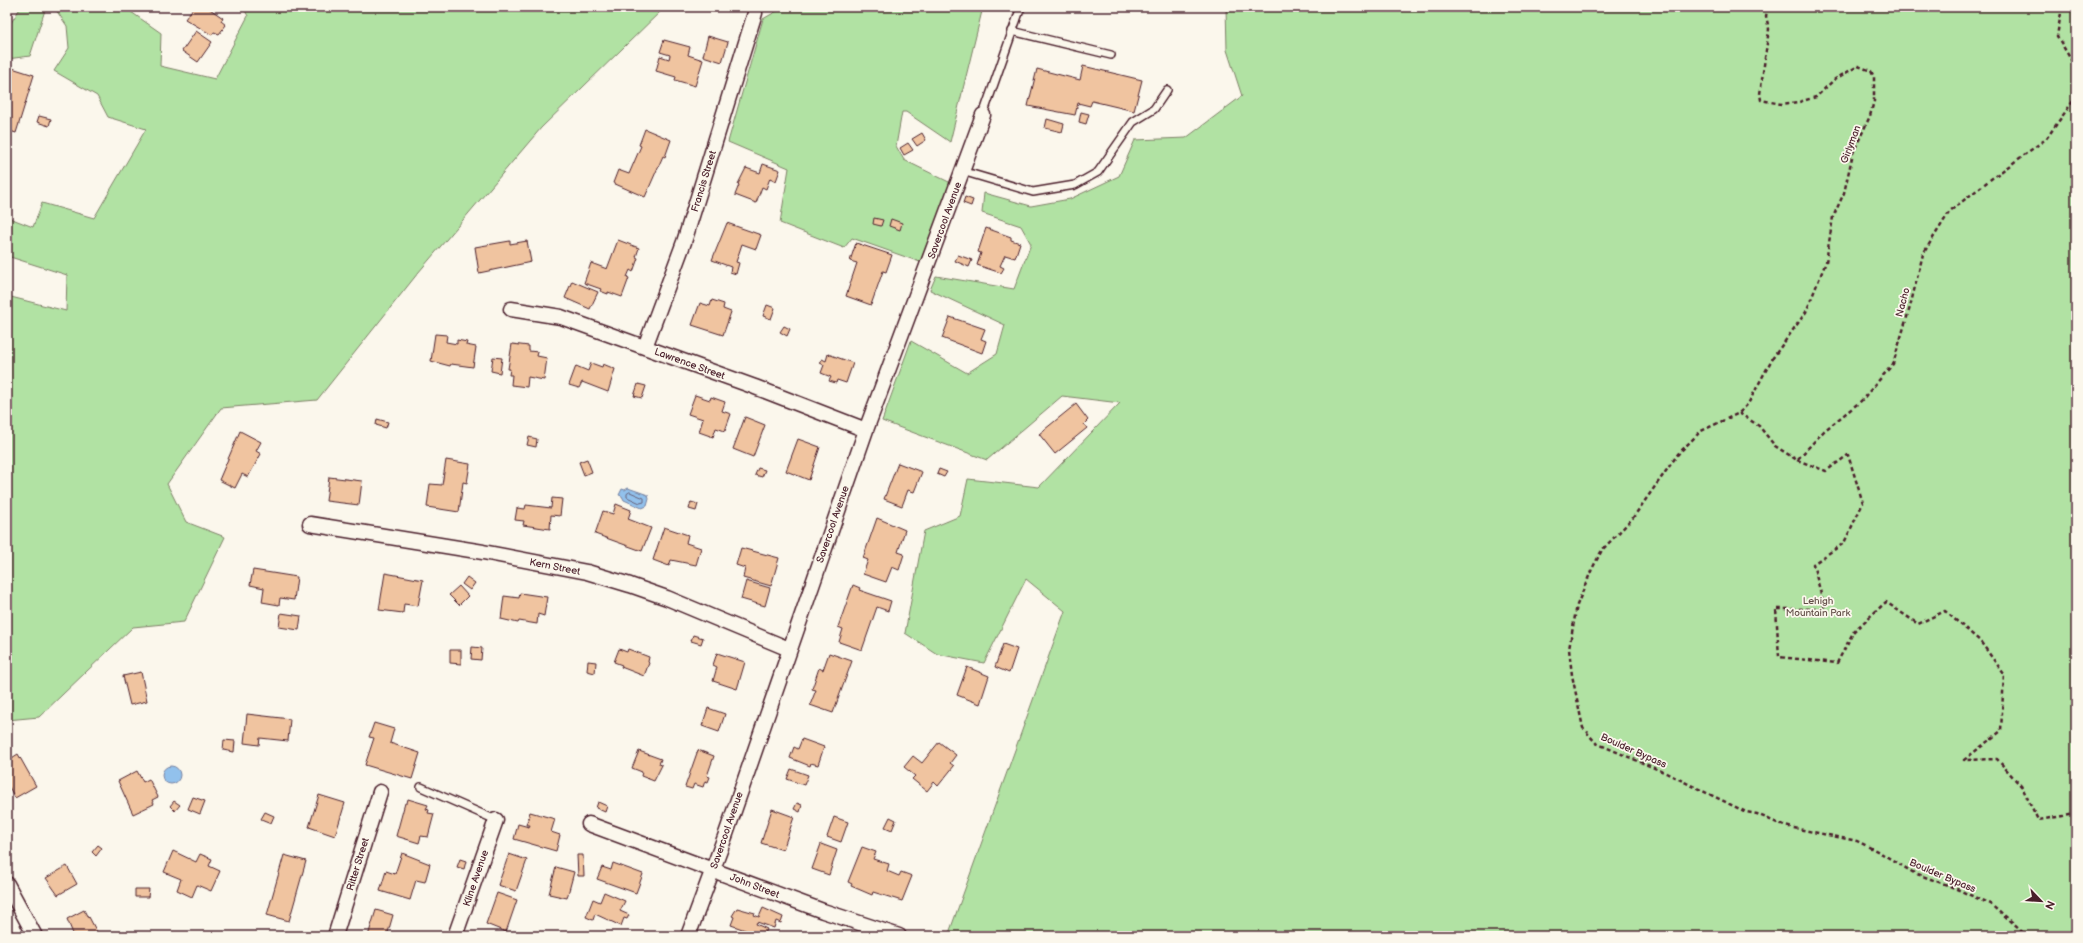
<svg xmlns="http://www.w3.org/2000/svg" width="2083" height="943" font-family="'Balsamiq Sans',sans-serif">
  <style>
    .green { fill: #b1e2a3; stroke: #7e8067 }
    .water { fill: #92c1ec; stroke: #75809f }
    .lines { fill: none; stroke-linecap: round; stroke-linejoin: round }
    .shore { stroke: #676078; stroke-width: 1 }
    .building { fill: #f0c4a0; stroke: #4a1f2b }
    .service-casing { stroke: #4a1f2b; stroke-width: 10 }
    .minor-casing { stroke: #4a1f2b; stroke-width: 17 }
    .path { stroke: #4a1f2b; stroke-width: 2.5; stroke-dasharray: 4 3; stroke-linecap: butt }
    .service { stroke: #fbf7ec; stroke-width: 7 }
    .minor { stroke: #fbf7ec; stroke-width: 14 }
    .labels { text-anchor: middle; stroke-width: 3.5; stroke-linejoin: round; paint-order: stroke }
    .street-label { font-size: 10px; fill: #4a1f2b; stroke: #fbf7ec }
    .park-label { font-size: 10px; fill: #645049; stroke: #fbf7ec }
  </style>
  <rect width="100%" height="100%" fill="#fbf7ec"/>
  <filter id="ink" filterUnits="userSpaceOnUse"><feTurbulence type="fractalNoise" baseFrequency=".025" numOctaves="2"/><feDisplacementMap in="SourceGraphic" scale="8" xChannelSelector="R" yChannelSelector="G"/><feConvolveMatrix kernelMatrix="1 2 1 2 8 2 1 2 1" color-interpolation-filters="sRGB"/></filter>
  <g filter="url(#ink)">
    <path class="green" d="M21 7H46L30 56 7 59V29Z
      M54 7H124L161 33 160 66 215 79 248 16 243 7H665L541 128 418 273 317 400 221 408 167 484 186 522 225 537 184 622 133 627 39 717 7 720V296L66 311 67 275 7 256V217L33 227 42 203 94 218 146 129 108 117 97 96 54 71 69 48 67 26Z
      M784 7H983L950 142 906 112H902L896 146 904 160 951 183 920 262 852 238 844 248 780 223 789 168 728 142 763 19Z
      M1226 7H2076V936H948L1065 611 1026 579 984 663 937 654 905 633 924 531 960 516 968 479 1039 487 1120 403 1062 396 987 460 882 421 911 341 967 373 997 354 1005 325 930 290 936 276 1014 289 1031 244 1021 226 982 213 984 193 1031 206 1070 199 1119 176 1135 140 1186 138 1242 96 1227 50Z"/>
    <path class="water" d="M628 488 648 495 649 499 647 506 642 508 624 500 622 496 619 495 622 489 625 490Z
      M162 775a9 9 0 1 1 18 0a9 9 0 1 1-18 0Z"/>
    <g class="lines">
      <path class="shore" d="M630 492 644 498V502L640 503 627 497V494Z"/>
    </g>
    <path class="building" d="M194 7H207L223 18 221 21 226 25 219 34 214 32 212 35 185 19Z
      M196 31 212 42 198 62 182 51Z
      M708 36 728 42 722 62 703 56Z
      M664 40 690 47 688 55 703 60 695 86 675 80 676 77 656 71 660 56 669 59 670 55 660 52Z
      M1083 66 1142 80 1134 111 1092 101 1090 106 1078 103 1075 115 1028 106 1037 69 1080 80Z
      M12 68 34 75 16 133 7 130V81Z
      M1081 112 1089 114 1086 124 1079 122Z
      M39 116 51 119 49 126 37 122Z
      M1047 119 1064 124 1062 132 1045 128Z
      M645 129 671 140 665 157 663 156 645 197 613 183 618 170 629 174 641 146 639 145Z
      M922 133 926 140 917 146 912 139Z
      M908 143 913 150 904 155 900 148Z
      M763 164 780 170 776 181 770 178 766 189 762 187 756 203 735 195 739 185 738 184 746 168 760 173Z
      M965 197 973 200 971 206 963 203Z
      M874 218 883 220 881 226 873 224Z
      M891 219 902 223 900 230 889 226Z
      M727 223 761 235 756 249 742 244 736 262 739 263 736 274 730 272 731 267 712 260Z
      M986 228 1011 237V240L1020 243 1015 258 1005 255 1000 266 1004 268 1001 273 977 265 981 253 978 252Z
      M618 240 639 248 636 257 638 258 633 272 630 270 627 277 629 278 622 297 608 292V294L600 291 601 289 584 283 591 263 607 269Z
      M510 241V244L527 241 531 262 479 273 475 247Z
      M856 243 892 255 886 272 883 271 871 305 846 296 857 263 850 261Z
      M958 255 972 260 969 267 955 261Z
      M572 281 598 292 590 309 565 298Z
      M712 300 724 304 723 309 731 312 723 335 692 325 700 303 710 306Z
      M767 305 775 308 771 319 763 316Z
      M950 317 985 329 981 339 986 341 982 353 942 338Z
      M784 326 790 329 787 336 780 332Z
      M435 334 447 335 446 342 457 344V340L467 342 466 345 476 347 473 367 451 364 450 366 431 361Z
      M512 344 529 346V351L538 352 537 356 547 358 544 380 528 377 527 387 511 385 512 375H509L510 369H508Z
      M828 354 853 363 846 383 837 380 836 383 829 381 831 377 821 373 824 365 820 363 822 359 826 361Z
      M493 357 502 358 500 373 491 371Z
      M591 363 602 367 603 364 615 369 608 392 582 382 579 388 569 385 576 366 588 371Z
      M638 384 646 386 642 398 634 396Z
      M695 395 710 400 711 397 725 402 722 411 731 414 725 431 716 428 713 437 699 432 703 419 688 414Z
      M1076 404 1088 420 1084 424 1087 428 1055 454 1039 434Z
      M745 417 765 425 753 457 733 449Z
      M377 419 388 422 386 428 376 425Z
      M240 431 261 442 256 451 261 454 248 477 242 474 235 488 219 480Z
      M529 437 537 439 536 447 527 445Z
      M798 439 820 447 809 480 786 471Z
      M587 459 592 472 584 475 579 462Z
      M446 460 470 464 467 483 463 482 459 512 427 507 430 484 442 485Z
      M898 463 922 472 914 492 908 490 902 506 884 499Z
      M758 468 765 470 762 477 755 475Z
      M939 469 947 472 944 477 937 474Z
      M329 477 362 481 359 505 326 501Z
      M552 498 562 499 560 516 551 515 550 529 523 525 524 521 515 520 517 508 525 509 526 505 551 508Z
      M691 502 698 504 696 511 689 509Z
      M616 504 631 510 628 519 651 528 642 551 595 534 603 511 613 514Z
      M877 518 905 530 898 552 904 554 899 570 892 567 886 582 863 574 868 560 863 558Z
      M664 527 688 535 686 543 701 548 696 565 671 560 669 566 653 560Z
      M741 548 779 558 771 586 743 578 745 568 736 565Z
      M253 570 297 577 294 600 280 598 279 605 262 602 264 588 250 585Z
      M385 573 423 580 418 606 404 604 403 613 379 610Z
      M467 577 475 583 470 590 462 584Z
      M746 581 770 588 765 606 741 599Z
      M853 585 860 588 859 590 891 601 888 611 877 607 862 650 839 642 843 629 838 627Z
      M459 586 468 596 459 605 449 595Z
      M520 593 547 597 544 616 538 614 537 624 519 621 518 623 501 619 504 596 519 598Z
      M281 613 301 616 299 630 279 627Z
      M693 635 703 638 701 644 691 641Z
      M1003 644 1017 649 1009 673 995 667Z
      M472 647 482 648 481 660 471 659Z
      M619 649 627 652 628 649 649 657 648 662 649 663 644 676 621 667 622 665 614 662Z
      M450 650H461V664L450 663Z
      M717 653 745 662 737 689 713 681 717 667 713 665Z
      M829 653 852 661 833 713 810 705 816 690 812 689 819 668 823 670Z
      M588 661 596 662 595 673 587 671Z
      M967 667 989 676 980 704 957 695Z
      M141 672 147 701 130 705 123 676Z
      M708 708 725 714 719 732 702 726Z
      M247 714 290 719 288 741 260 738 259 745 244 743Z
      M374 723 394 729 390 743 420 753 412 779 365 765 374 738 369 737Z
      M802 739 824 747 818 765 811 763 810 766 790 758 794 747 798 749Z
      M224 740 235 741 234 752 223 750Z
      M939 742 956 755 950 763 954 766 938 786 934 782 927 791 912 779 915 776 904 767 913 756 922 763Z
      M698 750 714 756 707 776 710 777 708 782 705 781 703 787 694 784 692 789 685 787Z
      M639 751 661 759 659 764 662 765 654 781 641 776 642 772 632 768Z
      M18 754 36 786 15 798 9 787 7 788V761Z
      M791 769 808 775 804 785 787 779Z
      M137 771 143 782 149 779 158 797 152 800 154 804 133 814 118 781Z
      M319 795 345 803 335 836 309 827Z
      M193 797 205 801 200 814 188 809Z
      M408 799 428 805 426 809 429 810 428 813 434 814 428 837 421 836 419 843 396 836 405 803H407Z
      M174 801 180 805 175 811 170 806Z
      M598 802 607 806 605 812 596 808Z
      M797 803 802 805 800 812 794 809Z
      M772 809 794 817 783 850 761 843Z
      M265 812 274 816 271 823 261 819Z
      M530 812 555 819 551 832 560 835 556 851 514 839 518 824 529 827 530 825H526Z
      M834 817 848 822 841 842 827 837Z
      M890 817 896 820 892 830 885 827Z
      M821 844 837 850 829 875 812 869Z
      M98 845 102 848 96 856 92 852Z
      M862 847 876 852 873 859 889 864 887 871 899 876 901 872 912 876 902 901 873 892 872 895 851 886 852 884 848 882Z
      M173 851 196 862 200 854 212 859 209 866 220 871 211 891 197 885 192 897 177 890 181 879 164 872Z
      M402 853 430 864 425 882 416 880 410 900 380 891 386 871 395 874Z
      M509 854 527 860 516 891 498 885Z
      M284 855 306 861 289 921 267 915Z
      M577 855H583L584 876H578Z
      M460 859 466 861 464 869 457 867Z
      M613 863 643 874 636 893 597 879 602 867 611 870Z
      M67 866 77 884 58 895 46 878Z
      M556 867 574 872 567 898 549 894Z
      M135 889H149L148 897H135Z
      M604 892 625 901 620 911 629 915 627 919 624 918 621 926 595 914 593 920 586 917 593 899 600 902Z
      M497 893 517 900 506 932 486 924Z
      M737 908 755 913 754 915 759 917 763 908 783 917 781 923 776 921 774 928 757 922 756 924 767 929 764 936H762L731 925 734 917 732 916Z
      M84 910 88 918 89 917 99 936H74L67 919Z
      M376 910 393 915 387 936H368Z"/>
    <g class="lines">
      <g class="service-casing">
        <path id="service" d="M1012 31 1111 55
          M983 115 1021 7
          M962 171 1033 192 1075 185 1098 172 1133 122 1154 109 1167 90
          M421 787 496 820"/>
      </g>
      <g class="minor-casing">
        <path id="minor" d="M511 309 561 317 755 387 866 430
          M645 347 684 242 755 13
          M310 524 483 552 587 572 630 585 667 598 789 649
          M589 824 823 911 899 936
          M7 884 35 936
          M335 936 380 792
          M455 936 496 820
          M688 936 726 834 866 430 983 115"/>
      </g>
      <path class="path" d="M1681 7V10L1684 7
        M1768 7 1766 16 1769 29 1760 94 1761 100 1781 104 1799 102 1816 97 1835 79 1858 66 1871 71 1874 77V101L1870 116 1853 153 1844 193 1833 217 1826 262 1806 312 1772 359 1748 404 1739 413 1701 431 1678 454 1632 519 1602 550 1592 569 1577 605 1569 649 1572 675 1583 728 1596 743 1666 773 1746 812 1757 814 1784 826 1857 841 1879 852 1914 873 1950 886 1990 904 2027 936
        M2062 7 2057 36 2076 68
        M1739 413 1759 426 1775 446 1797 460 1824 431 1861 401 1893 364 1910 307 1923 254 1950 211 1991 179 2046 139 2076 97
        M1797 460 1826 471 1848 455 1863 503 1844 543 1813 564 1825 609H1776L1779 657 1837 663 1854 631 1886 602 1918 624 1945 611 1980 641 2004 674 2001 731 1964 760 1997 759 2022 787 2038 820 2076 814
        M2075 936 2076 935"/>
      <use href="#service" class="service"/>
      <use href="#minor" class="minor"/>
    </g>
  </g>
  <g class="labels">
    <g class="street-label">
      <text transform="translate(1850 144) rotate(-69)" y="4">Girlyman</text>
      <text transform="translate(703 181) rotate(-73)" y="4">Francis Street</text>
      <text transform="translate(944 220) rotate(-70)" y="4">Savercool Avenue</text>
      <text transform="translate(1902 302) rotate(-75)" y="4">Nacho</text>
      <text transform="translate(690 363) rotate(20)" y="4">Lawrence Street</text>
      <text transform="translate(832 524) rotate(-71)" y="4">Savercool Avenue</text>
      <text transform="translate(555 566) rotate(11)" y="4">Kern Street</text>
      <text transform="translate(1634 750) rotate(24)" y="4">Boulder Bypass</text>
      <text transform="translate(726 830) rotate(-71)" y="4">Savercool Avenue</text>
      <text transform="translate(357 864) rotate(-73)" y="4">Ritter Street</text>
      <text transform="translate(1943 875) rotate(23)" y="4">Boulder Bypass</text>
      <text transform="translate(475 878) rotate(-71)" y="4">Kline Avenue</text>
      <text transform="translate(755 885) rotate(21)" y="4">John Street</text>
    </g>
    <g class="park-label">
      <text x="1818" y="604">Lehigh<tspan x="1818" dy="12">Mountain Park</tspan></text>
    </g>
  </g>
  <rect width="2083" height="943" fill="none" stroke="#fbf7ec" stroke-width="24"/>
  <rect x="12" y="12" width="2059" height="919" fill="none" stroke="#4a1f2b" stroke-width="1.5" filter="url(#ink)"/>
  <g transform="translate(2041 901) rotate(115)" stroke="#fbf7ec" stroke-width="3" paint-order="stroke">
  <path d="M0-3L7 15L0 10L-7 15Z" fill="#4a1f2b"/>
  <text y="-6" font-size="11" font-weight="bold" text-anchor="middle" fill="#4a1f2b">N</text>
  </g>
</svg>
